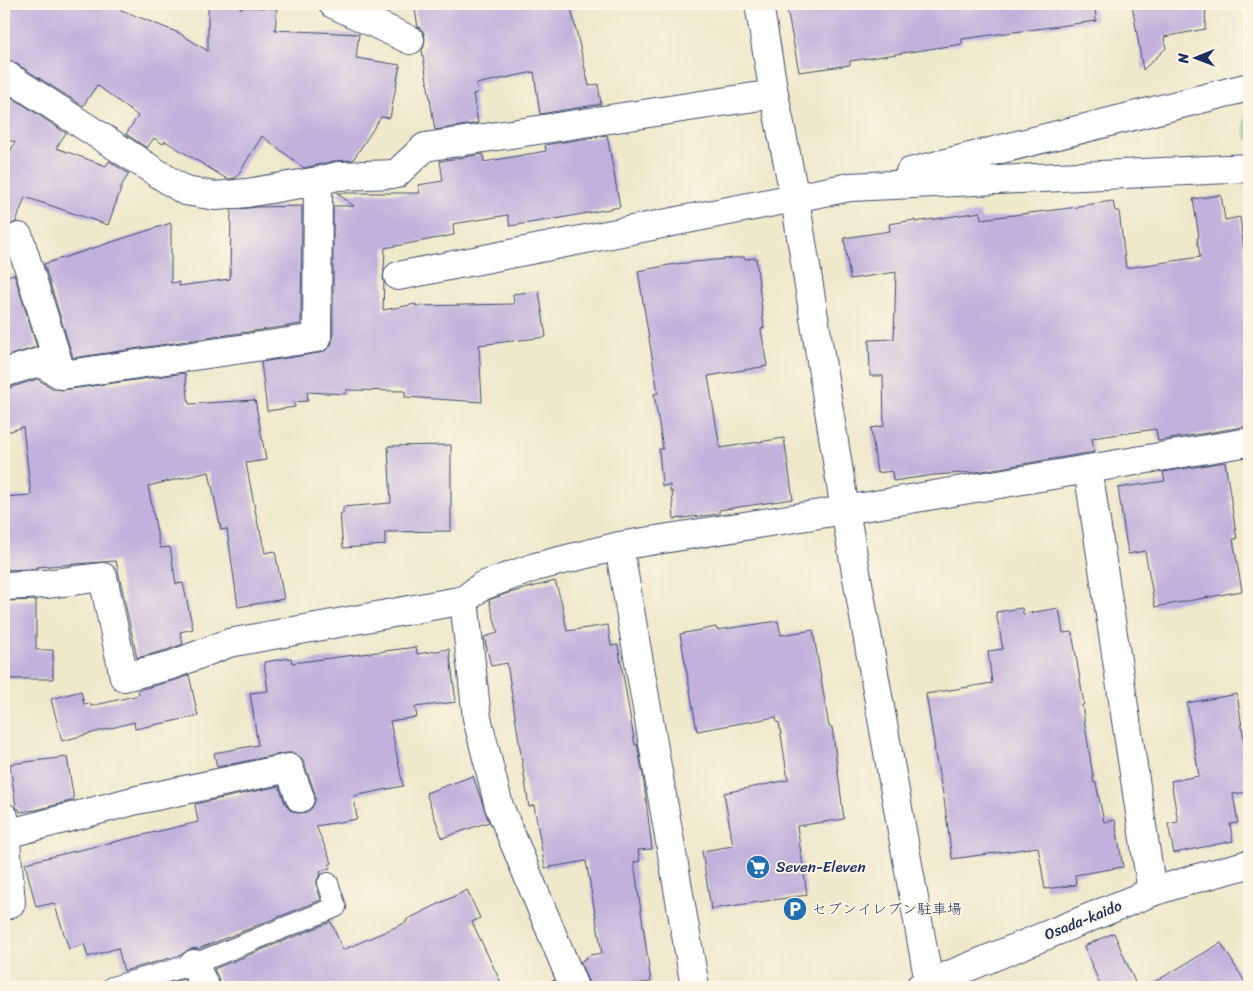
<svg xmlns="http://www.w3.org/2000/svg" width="1253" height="991" font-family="Sriracha,'Klee One',sans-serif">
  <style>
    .green { fill: #8de0a1; stroke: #548880 }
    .building { fill: #c1b1dc }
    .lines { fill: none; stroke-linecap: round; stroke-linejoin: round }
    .service-casing { stroke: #3b4b6e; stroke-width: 22 }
    .minor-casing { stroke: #3b4b6e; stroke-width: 30 }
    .tertiary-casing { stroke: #3b4b6e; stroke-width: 30 }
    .secondary-casing { stroke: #3b4b6e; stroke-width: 30 }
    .service { stroke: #fff; stroke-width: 20 }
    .minor { stroke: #fff; stroke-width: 28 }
    .tertiary { stroke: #fff; stroke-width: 28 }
    .secondary { stroke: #fff; stroke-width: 28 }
    .labels { text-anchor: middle; stroke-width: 4; stroke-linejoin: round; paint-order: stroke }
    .poi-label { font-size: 15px; fill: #1b2f5e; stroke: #fcf5e5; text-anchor: start }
    .street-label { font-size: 15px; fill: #1b2f5e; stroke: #fcf5e5 }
  </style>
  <rect width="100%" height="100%" fill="#fcf5e5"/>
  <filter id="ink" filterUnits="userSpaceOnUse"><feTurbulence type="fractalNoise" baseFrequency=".02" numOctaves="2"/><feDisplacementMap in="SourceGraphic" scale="10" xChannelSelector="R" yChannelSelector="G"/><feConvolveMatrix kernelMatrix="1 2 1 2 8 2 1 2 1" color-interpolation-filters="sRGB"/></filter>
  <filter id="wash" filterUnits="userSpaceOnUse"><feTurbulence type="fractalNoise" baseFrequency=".0096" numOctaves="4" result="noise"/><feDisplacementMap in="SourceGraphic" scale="20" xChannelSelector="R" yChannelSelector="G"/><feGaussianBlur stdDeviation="1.12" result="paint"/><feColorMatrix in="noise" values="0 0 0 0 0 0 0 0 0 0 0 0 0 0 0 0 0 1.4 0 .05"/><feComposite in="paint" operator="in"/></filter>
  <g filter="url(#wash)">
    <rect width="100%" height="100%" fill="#efe8cb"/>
    <path class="green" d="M1249 107V140C1242 130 1245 117 1249 107Z"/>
    <g id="blocks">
      <path class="building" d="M4 4H106L179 33 208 51V4H240V8L251 7 277 9 275 30 359 34 356 58 400 65 390 118 381 117 353 160 334 161 304 168 262 136 236 178 227 179 165 141 163 144 154 138 147 148 126 134 138 116 97 85 83 106 12 61 4 59Z
        M414 4H570L589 86 598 84 601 104 540 114 534 72 476 84 478 93 473 94 478 123 435 130 422 50 424 46 425 38 423 31 418 27Z
        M786 4H1095L1096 21 962 39V44L850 61V65L799 72Z
        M1132 4H1206L1205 29 1164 37 1166 48 1143 70Z
        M4 92 66 133 56 148 106 166 109 161 129 174 123 183 108 225 25 197 16 222 8 226 4 234V164L15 142 4 139Z
        M607 135 620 207 561 218 510 226 508 215 453 224 454 235 385 248 384 269 383 279 384 282 383 310 416 304V306L514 304 513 294 539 291 546 337 479 345 482 402 405 397V391L346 390V394L307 392 308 401 294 402 295 407 267 411 261 362 319 353 326 350 331 345 333 338V206H354L337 193H420L418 185 443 181 440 161 483 154 484 162 546 151 545 145Z
        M1221 195 1225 220 1240 217 1249 290V426L1158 441 1156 429 1092 438 1094 452 976 472 934 475 893 481 892 471 877 473 871 428 884 426 883 376H870L869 340 894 339 896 272 850 279 844 238 890 231 889 224 915 220V222L980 212 981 219 1078 207V206L1113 201 1115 211H1119L1126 268 1200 257 1197 238 1199 237 1193 199Z
        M302 206 301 324 73 358 44 264 171 223V283L179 282V286L230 279 231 210 257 207Z
        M744 257 745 259 756 258 764 328 761 329 767 366 708 376 720 448 784 438 793 499 719 510V514L674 519 672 491 670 492V485L662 486 659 449H663L654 394 658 393 638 271 675 264Z
        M14 274 37 347 4 357V277Z
        M185 373 189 404 255 400 266 460 246 463 259 530H260L265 553 275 551 284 599 238 607 227 529 221 530 209 472 148 486 160 548 170 547 176 584 183 583 193 629 180 632 183 644 167 650 137 658 116 561 36 567V569L4 570V497L31 495 23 427 4 433V388H9L37 379 54 389 64 390Z
        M451 445V531L385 532V545L343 548 340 514 343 513V507L391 503 388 446Z
        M1225 462 1237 539H1233L1242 591 1155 607 1145 551 1128 554 1118 488 1165 481 1163 472Z
        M555 581 562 604 567 631 608 625 611 646 618 645 635 745 637 744 643 775 652 849 638 850 640 861 634 862 651 982 611 987H589L588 981 580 962 590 955 602 953 586 861 545 868 534 805 529 807 507 663 491 666 484 637 498 633 489 600 505 594Z
        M36 600V650H53V679H4V601Z
        M1022 608 1023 614 1059 608 1063 633 1072 632 1084 704 1082 705 1094 783H1096L1104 822 1115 820 1123 867 1075 875 1076 885 1045 889 1038 847 952 859 944 799 934 749H935L926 694 992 683 988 651 1003 649 996 612Z
        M778 621 781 635 813 630 829 727H832L844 819 797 826 807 895 711 909 702 851 733 846 724 793 788 780 779 722 777 723 776 717 697 731 680 634 716 627 717 630Z
        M416 647 417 654 449 649 456 702 415 707 417 717 390 721 403 786 354 796 357 819 316 826 332 863 329 865 330 868 320 871 321 874 317 880V887L321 900 198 949 195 948 188 950 181 955 124 971 118 948 88 957 84 944 69 949 54 903 36 907 25 863 198 822 195 804 279 786 285 803 290 810 297 813 306 812 312 808 315 801V793L304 763 300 757 294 753H286L217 767 214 753 258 745 250 693 268 691 264 662 291 658 292 663Z
        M189 675 198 716 135 729 134 722 62 741 51 699 81 691 84 704 90 703 91 706 139 695 138 690 176 680Z
        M1237 694 1249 774V792L1233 794 1238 823 1230 824 1233 841 1174 853 1168 824 1178 822 1171 781 1199 776 1187 703Z
        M67 757 74 800 36 810 20 812 19 809H17L16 807 10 764Z
        M473 776 489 822 442 838 426 793Z
        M467 890 480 918 472 922 503 987H220L219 980 214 969 331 922 343 950 407 922 406 920Z
        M1114 933 1137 987H1101L1084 946Z
        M1221 943 1248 987H1146Z
        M184 979 188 987H155Z
        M554 980 557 987H543Z"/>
    </g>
  </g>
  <g filter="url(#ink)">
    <use href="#blocks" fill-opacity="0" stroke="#3b4b6e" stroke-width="1"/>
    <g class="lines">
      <g class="service-casing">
        <path id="service" d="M112 987 194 964 336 907 328 883"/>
      </g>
      <g class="minor-casing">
        <path id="minor" d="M333 4 410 40
          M4 74 185 191 216 196 247 193 318 181 338 176 396 174 425 147 774 94
          M910 172 1249 87
          M19 237 62 375
          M398 276 850 187 1249 168
          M4 373 39 362 62 375 317 338 318 181
          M1088 469 1152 892
          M4 586 46 584 103 577 124 677 172 665 229 643 464 600 477 718 499 806 574 987
          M464 600 482 586 535 567 619 546
          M4 817 11 903 4 906
          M6 834 137 800 289 768 300 798
          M194 964 205 987
          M695 987 619 546 845 510 1088 469 1249 442"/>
      </g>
      <g class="tertiary-casing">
        <path id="tertiary" d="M759 4 774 94 795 199 845 510 929 983"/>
      </g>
      <g class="secondary-casing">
        <path id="secondary" d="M920 987 1152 892 1194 879 1249 864"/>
      </g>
      <use href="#service" class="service"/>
      <use href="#minor" class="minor"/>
      <use href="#tertiary" class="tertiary"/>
      <use href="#secondary" class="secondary"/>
    </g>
  </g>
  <defs>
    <g id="supermarket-disc" transform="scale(1.25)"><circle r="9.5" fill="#1f6fb2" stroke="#fcf5e5"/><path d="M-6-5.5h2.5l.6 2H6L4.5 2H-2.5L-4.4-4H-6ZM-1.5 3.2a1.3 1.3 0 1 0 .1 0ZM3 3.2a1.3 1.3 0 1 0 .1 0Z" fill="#fff"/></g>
    <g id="parking-disc" transform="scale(1.25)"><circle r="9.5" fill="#1f6fb2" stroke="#fcf5e5"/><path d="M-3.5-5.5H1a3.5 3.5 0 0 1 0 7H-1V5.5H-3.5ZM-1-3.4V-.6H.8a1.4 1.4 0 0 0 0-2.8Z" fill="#fff"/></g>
  </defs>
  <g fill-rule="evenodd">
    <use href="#supermarket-disc" x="758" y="867"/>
    <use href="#parking-disc" x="795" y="909"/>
  </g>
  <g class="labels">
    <g class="poi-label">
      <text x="776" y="872">Seven-Eleven</text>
      <text x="812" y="914">セブンイレブン駐車場</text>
    </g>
    <g class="street-label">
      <text transform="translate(1083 920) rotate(-22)" y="5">Osada-kaido</text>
    </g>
  </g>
  <rect width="1253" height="991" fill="none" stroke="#fcf5e5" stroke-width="20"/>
  <g transform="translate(1196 58) rotate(269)" stroke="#fcf5e5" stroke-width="4" paint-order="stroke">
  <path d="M0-4L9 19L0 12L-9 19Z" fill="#1b2f5e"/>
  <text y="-8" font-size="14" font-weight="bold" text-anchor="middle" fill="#1b2f5e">N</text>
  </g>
</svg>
